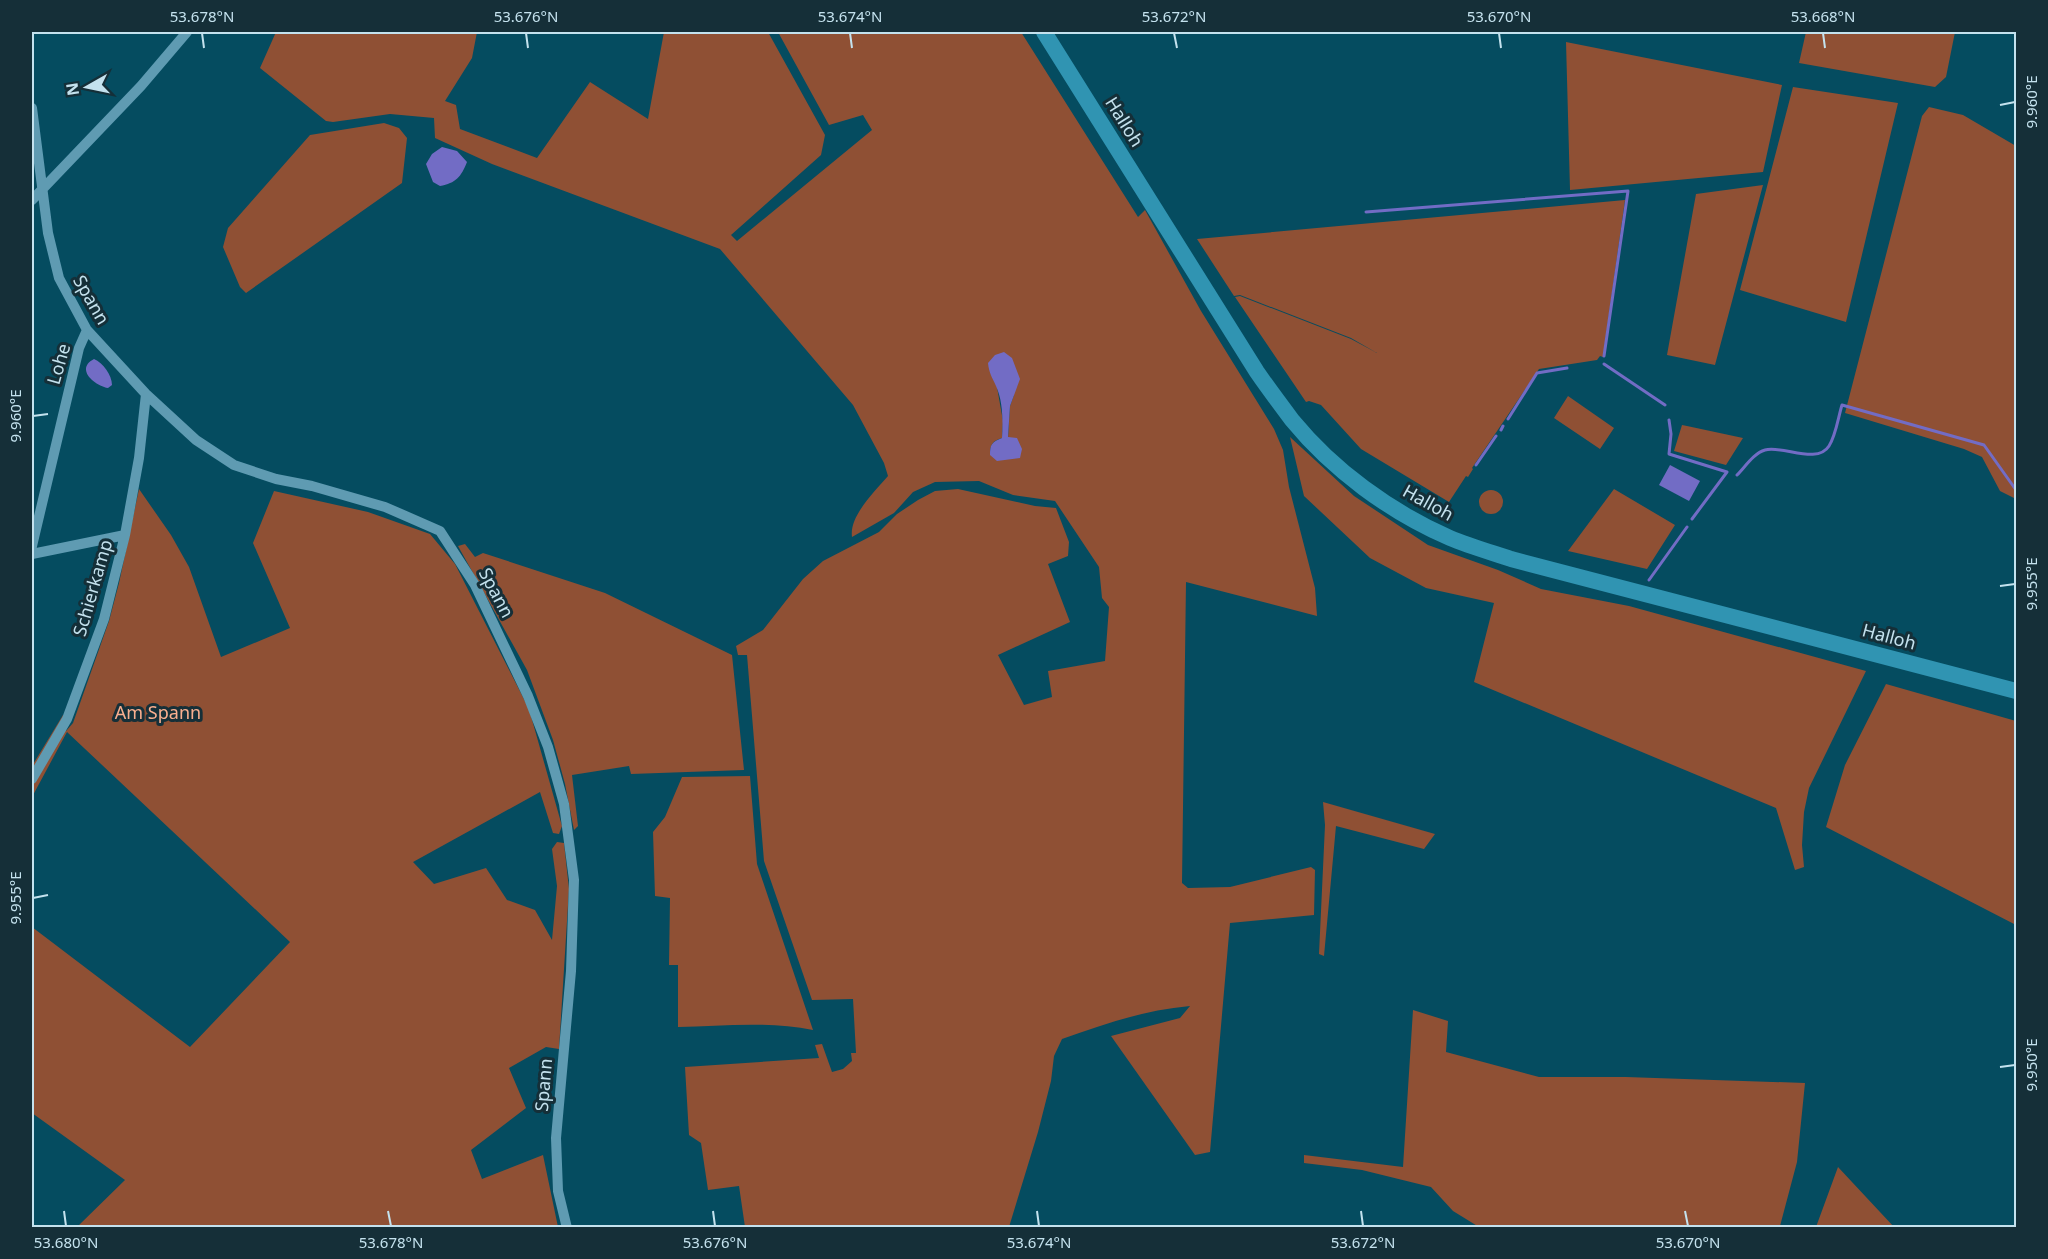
<svg xmlns="http://www.w3.org/2000/svg" width="2048" height="1259" font-family="'Noto Sans',sans-serif">
  <style>
    .green { fill: #8f5034; fill-rule: evenodd }
    .water { fill: #726cc5 }
    .lines { fill: none; stroke-linecap: round; stroke-linejoin: round }
    .stream { stroke: #726cc5; stroke-width: 3 }
    .minor { stroke: #5f9bb2; stroke-width: 10 }
    .major { stroke: #3094b2; stroke-width: 16 }
    .ticks { fill: none; stroke: #c4e2ee; stroke-width: 2 }
    .labels { text-anchor: middle; stroke-width: 6; stroke-linejoin: round; paint-order: stroke }
    .street-label { font-size: 18px; fill: #c4e2ee; stroke: #152f38 }
    .park-label { font-size: 18px; fill: #f9af8f; stroke: #152f38 }
    .neatline { fill: none; stroke: #c4e2ee; stroke-width: 2 }
    .ticks-label { font-size: 15px; text-anchor: middle; fill: #c4e2ee }
  </style>
  <rect width="100%" height="100%" fill="#054c60"/>
  <path class="green" d="M276 32H477L472 58 445 101 456 105 460 129 537 158 590 82 648 119 664 32H768L825 135 821 155 731 235 737 241 872 130 863 115 829 125 778 32H1021L1138 217 1145 210 1201 311 1274 429 1283 450 1289 487 1315 588 1317 616 1186 582 1182 883 1188 888 1230 887 1311 867 1315 870 1314 915 1230 923 1210 1152 1195 1155 1111 1036 1180 1018 1190 1006C1145 1010 1104 1024 1062 1039L1054 1056 1051 1081 1038 1132 1009 1227H745L739 1186 708 1190 701 1143 689 1135 685 1067 819 1058 815 1045 822 1044 832 1072 843 1069 852 1061 851 1053H856L853 999 812 1000 764 861 747 655H738L736 646 763 630 803 579 823 561 879 532 897 514 918 500 935 491 958 489 1035 506 1056 508 1069 542 1068 556 1048 564 1070 622 998 655 1024 705 1052 697 1048 671 1105 661 1109 607 1102 598 1099 567 1055 501 1013 495 979 481 935 482 913 492 894 513 852 537C849 516 875 491 888 476L884 463 853 405 720 249 492 164 435 138 434 118 390 114 333 122 326 121 260 68ZM997 387 1014 395 1010 406 1008 438 990 455C990 445 992 441 1002 438L1003 421Z
    M1806 32H1955L1946 77 1935 87 1799 63Z
    M1566 42 1782 85 1763 172 1570 190Z
    M1793 87 1898 103 1846 322 1740 290Z
    M1929 107 1963 115 2016 146V499L2000 491 1982 457 1964 449 1845 413 1922 116Z
    M384 123 399 128 407 138 402 183 246 293 240 287 223 247 228 228 310 135Z
    M1763 185 1715 365 1667 355 1696 194Z
    M1625 200 1603 357 1600 356 1597 360 1539 369 1472 468 1473 469 1468 477 1466 476 1449 502 1361 449 1321 405 1309 401 1306 402 1235 297 1240 296 1351 339 1377 353 1351 338 1240 295 1234 296 1197 239Z
    M1568 396 1614 428 1600 449 1554 418Z
    M1682 425 1687 426 1743 438 1726 465 1674 451Z
    M1290 437 1354 496 1428 545 1498 570 1541 589 1629 606 1866 671 1809 788 1804 812 1802 845 1804 867 1795 870 1776 808 1474 682 1494 603 1426 588 1370 558 1304 496Z
    M139 489 171 535 189 567 221 657 290 628 253 543 274 491 368 512 430 534 455 564 529 709 562 826 559 834 553 833 540 792 413 862 434 884 486 868 507 900 535 910 552 940 557 886 552 849 557 842 564 843 569 889 559 1049 546 1047 509 1068 526 1108 471 1150 482 1179 543 1155 558 1227H77L125 1180 32 1113V927L190 1047 290 942 67 732 32 797V766L63 715 66 731 73 723 109 621 119 583Z
    M1614 489 1675 525 1647 569 1568 551Z
    M1479 502a12 12 0 1 1 24 0a12 12 0 1 1-24 0Z
    M465 544 475 557 483 553 605 593 732 655 744 770 631 774 629 766 572 775 578 826 574 830 565 784 553 740 527 670 458 546Z
    M1886 684 2016 721V925L1826 827 1845 765Z
    M750 776 757 864 813 1030C769 1021 722 1026 678 1027V965H669L670 898 655 896 653 832 665 817 682 777Z
    M1323 802 1435 834 1424 849 1336 826 1324 956 1319 954 1325 825Z
    M1413 1010 1448 1021 1446 1052 1539 1077H1626L1805 1083 1797 1162 1780 1226 1479 1227 1453 1211 1431 1187 1362 1170 1304 1163V1155L1403 1167Z
    M1838 1167 1894 1227H1816Z"/>
  <path class="water" d="M442 147 457 151 467 162C461 177 456 183 440 186L433 182 426 164 432 154Z
    M1004 352 1012 358 1020 379 1010 406 1008 437 1017 438 1022 449 1020 458 997 461 990 455C990 444 992 442 1002 438 1003 422 1003 401 996 386 992 377 989 373 988 363L995 355Z
    M94 359C103 363 112 375 112 385L108 388C94 385 75 369 94 359Z
    M1670 465 1700 481 1689 501 1659 485Z"/>
  <g class="lines">
    <path class="stream" d="M1366 212 1628 191 1604 356
      M1604 364 1665 405
      M1508 419 1537 373 1567 368
      M1669 420 1671 434 1669 454 1727 472 1692 519
      M1501 430 1503 426
      M1476 465 1496 436
      M1737 475C1745 467 1754 453 1765 450 1783 445 1817 465 1829 446 1836 435 1838 418 1842 405L1984 445 2016 490
      M1649 580 1687 527"/>
    <path class="minor" d="M32 108 48 233 59 278 87 330 146 394 196 440 234 465 276 479 312 486 385 507 440 531 475 585 528 696 548 747 564 804 574 880 571 971 556 1138 558 1191 567 1228
      M32 200 141 86 187 32
      M32 546 79 348 87 330
      M32 554 125 535
      M32 779 67 719 104 619 125 535 139 458 146 394"/>
    <path class="major" d="M1044 32 1257 372C1268 388 1280 404 1292 420 1333 470 1390 512 1450 538 1469 546 1490 552 1511 559L2016 691"/>
  </g>
  <path class="ticks" d="M202 33 204 48M526 33 528 48M850 33 852 48M1174 33 1177 48M1499 33 1501 48M1823 33 1825 48M2000 105 2015 102M33 416 48 414M2000 586 2015 584M33 898 48 895M2000 1067 2015 1065M64 1211 66 1226M388 1211 391 1226M713 1211 715 1226M1037 1211 1039 1226M1361 1211 1363 1226M1685 1211 1688 1226"/>
  <g class="labels">
    <g class="street-label">
      <text transform="translate(1124 122) rotate(58)" y="6">Halloh</text>
      <text transform="translate(91 300) rotate(60)" y="6">Spann</text>
      <text transform="translate(59 364) rotate(-74)" y="6">Lohe</text>
      <text transform="translate(1428 503) rotate(29)" y="6">Halloh</text>
      <text transform="translate(93 588) rotate(-74)" y="6">Schierkamp</text>
      <text transform="translate(496 593) rotate(62)" y="6">Spann</text>
      <text transform="translate(1889 637) rotate(15)" y="6">Halloh</text>
      <text transform="translate(544 1085) rotate(-85)" y="6">Spann</text>
    </g>
    <g class="park-label">
      <text x="158" y="719">Am Spann</text>
    </g>
  </g>
  <rect width="2048" height="1259" fill="none" stroke="#152f38" stroke-width="66"/>
  <g transform="translate(87 87) rotate(261)" stroke="#152f38" stroke-width="4.5" paint-order="stroke">
  <path d="M0-4.5L10 22L0 15L-10 22Z" fill="#c4e2ee"/>
  <text y="-9" font-size="16" font-weight="bold" text-anchor="middle" fill="#c4e2ee">N</text>
  </g>
  <rect x="33" y="33" width="1982" height="1193" class="neatline"/>
  <g class="ticks-label">
    <text x="202" y="22">53.678°N</text>
    <text x="526" y="22">53.676°N</text>
    <text x="850" y="22">53.674°N</text>
    <text x="1174" y="22">53.672°N</text>
    <text x="1499" y="22">53.670°N</text>
    <text x="1823" y="22">53.668°N</text>
    <text transform="translate(2032 102) rotate(-90)" y="5">9.960°E</text>
    <text transform="translate(16 416) rotate(-90)" y="5">9.960°E</text>
    <text transform="translate(2032 584) rotate(-90)" y="5">9.955°E</text>
    <text transform="translate(16 898) rotate(-90)" y="5">9.955°E</text>
    <text transform="translate(2032 1065) rotate(-90)" y="5">9.950°E</text>
    <text x="66" y="1248">53.680°N</text>
    <text x="391" y="1248">53.678°N</text>
    <text x="715" y="1248">53.676°N</text>
    <text x="1039" y="1248">53.674°N</text>
    <text x="1363" y="1248">53.672°N</text>
    <text x="1688" y="1248">53.670°N</text>
  </g>
</svg>
